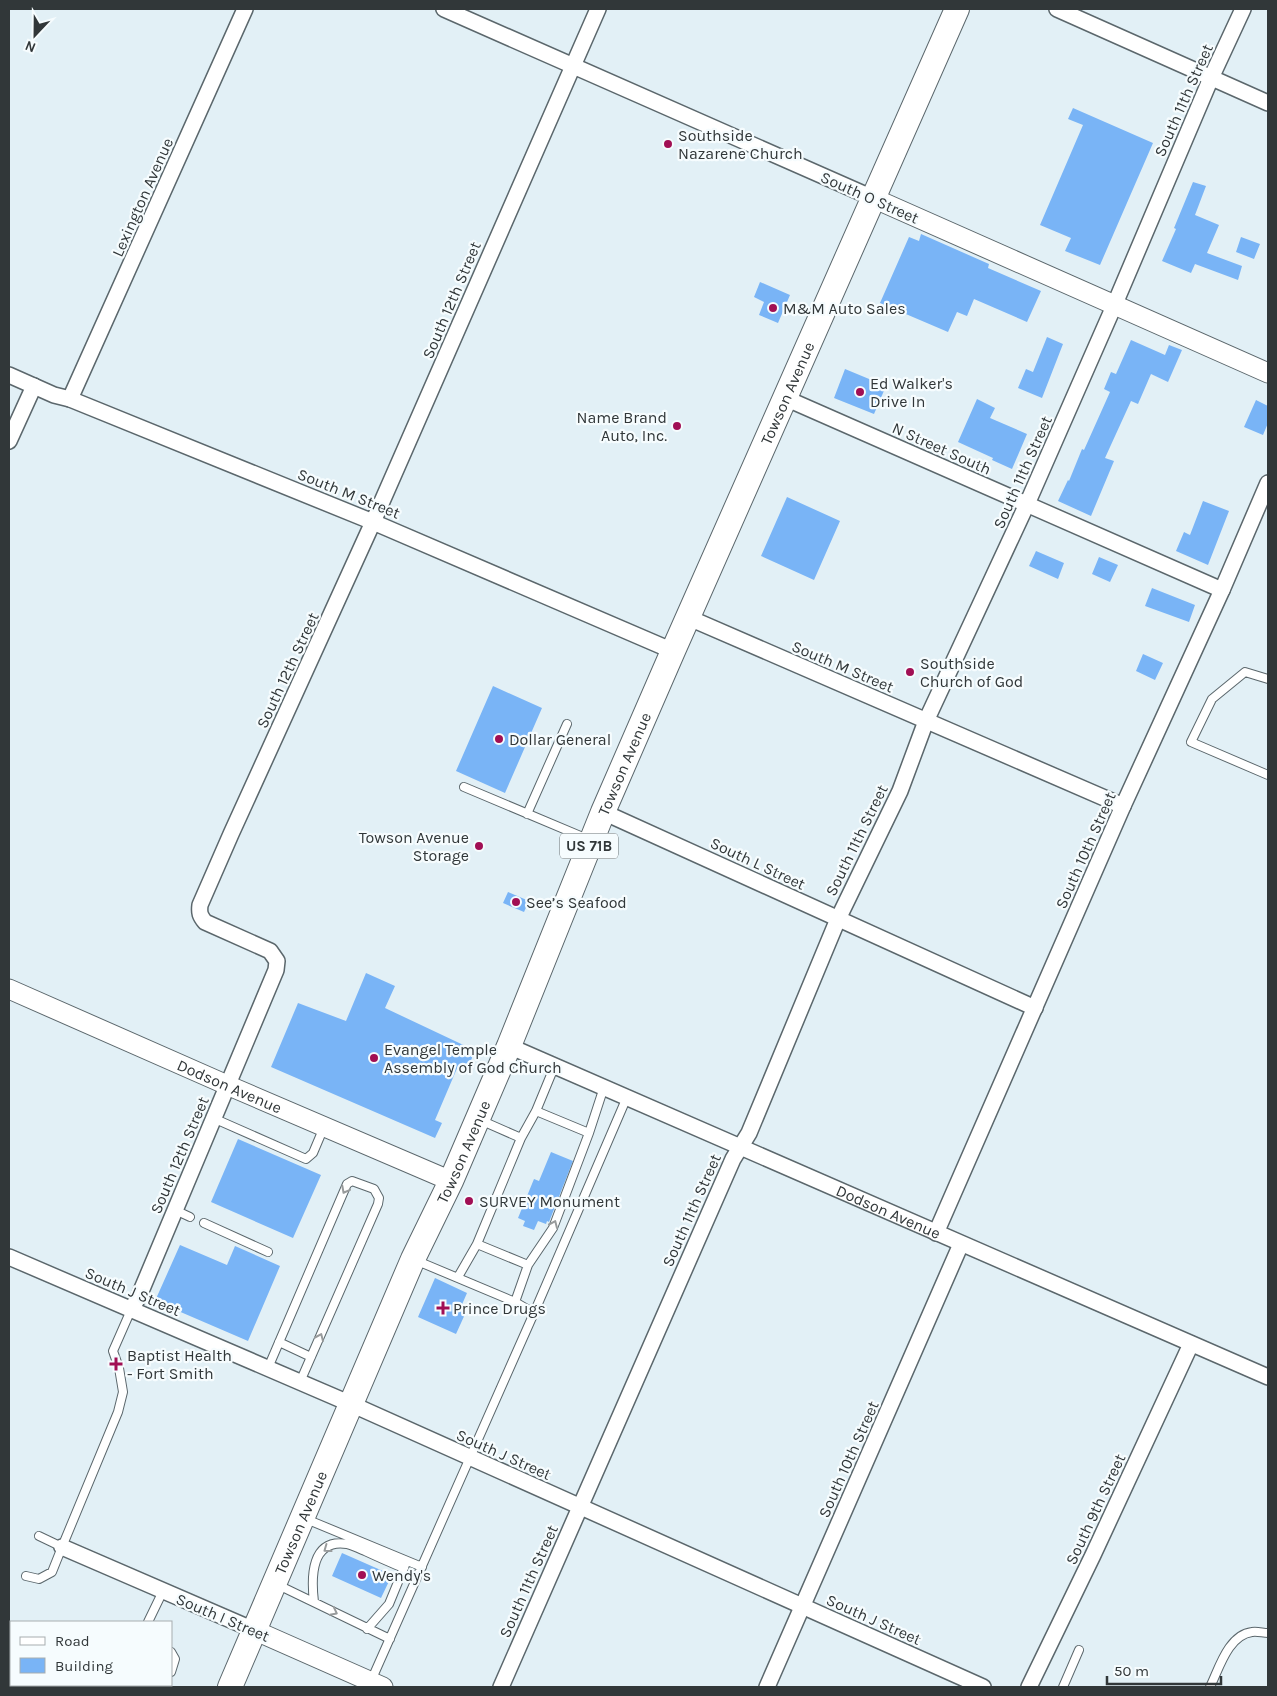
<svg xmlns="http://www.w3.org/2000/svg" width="1277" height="1696" font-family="Karla,sans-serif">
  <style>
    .building { fill: #79b4f6 }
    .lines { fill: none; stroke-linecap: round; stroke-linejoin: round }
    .service-casing { stroke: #5b676c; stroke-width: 10 }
    .minor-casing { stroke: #5b676c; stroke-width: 18 }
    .tertiary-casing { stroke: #5b676c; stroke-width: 21 }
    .primary-casing { stroke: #5b676c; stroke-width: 26 }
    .service { stroke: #fff; stroke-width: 8 }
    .minor { stroke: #fff; stroke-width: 15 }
    .tertiary { stroke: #fff; stroke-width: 19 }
    .primary { stroke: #fff; stroke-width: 24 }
    .oneway { stroke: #989b9c }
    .poi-dot { fill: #a10f54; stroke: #f6fcfe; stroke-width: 2 }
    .labels { text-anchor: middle; stroke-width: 4.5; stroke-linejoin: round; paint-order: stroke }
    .shield { fill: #f6fcfe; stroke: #6c7274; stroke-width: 1 }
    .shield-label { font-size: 15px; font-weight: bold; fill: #313739 }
    .street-label { font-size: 16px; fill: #313739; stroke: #f6fcfe }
    .poi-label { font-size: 16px; fill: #313739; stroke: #f6fcfe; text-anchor: start }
  </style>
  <rect width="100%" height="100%" fill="#e2f0f6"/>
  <path class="building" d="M1073 108 1153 143 1100 265 1065 251 1071 238 1040 225 1083 125 1068 119Z
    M1193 182 1206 186 1195 215 1219 225 1207 253 1242 266 1238 280 1195 264 1191 273 1162 261 1176 229 1174 228Z
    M921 234 989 264 988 268 1041 291 1027 322 974 299 967 316 957 312 948 332 880 303 909 237 919 241Z
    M1241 237 1260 244 1254 259 1236 252Z
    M760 282 790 295 778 323 759 315 764 302 754 297Z
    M1047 337 1063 344 1042 398 1018 388 1026 369 1033 372Z
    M1131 340 1165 355 1169 345 1182 350 1168 382 1151 374 1138 404 1131 401 1105 458 1114 461 1091 516 1058 501 1068 480 1069 481 1082 449 1084 450 1110 392 1104 389 1111 372 1116 374Z
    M845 369 886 386 874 414 834 398Z
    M977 399 995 408 990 418 1027 434 1012 469 992 460 993 458 958 442Z
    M1256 400 1268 406V423L1263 435 1244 427Z
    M787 497 840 521 814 580 761 556Z
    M1203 501 1229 511 1208 565 1176 551 1184 532 1190 535Z
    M1036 551 1064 563 1058 579 1029 566Z
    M1099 557 1118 565 1110 582 1092 574Z
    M1152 588 1195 605 1189 622 1145 606Z
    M1143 654 1163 663 1155 680 1136 671Z
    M493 686 542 708 505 793 456 771Z
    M508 892 529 901 524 912 503 903Z
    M366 973 395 986 385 1008 474 1050 468 1073 458 1066 435 1120 442 1123 435 1138 271 1067 298 1003 346 1021Z
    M238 1139 321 1175 293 1238 211 1202Z
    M551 1152 573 1161 549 1222 547 1221 546 1224 538 1221 534 1230 523 1226 525 1221 518 1218 534 1179 539 1181Z
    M180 1245 227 1265 235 1246 280 1266 248 1341 155 1301Z
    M435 1278 467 1293 460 1309 466 1312 456 1334 418 1317Z
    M342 1553 392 1575 381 1598 332 1576Z"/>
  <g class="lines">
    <g class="service-casing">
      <path id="service" d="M1268 679 1245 672 1212 699 1191 742 1268 775
        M464 787 590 840
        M527 814 567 724
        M536 1111 589 1133
        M213 1118 306 1159 313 1153 324 1127
        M480 1120 521 1138 536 1111 555 1065
        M175 1210 190 1217
        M204 1223 268 1252
        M477 1244 521 1138
        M415 1260 515 1302 534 1313
        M458 1277 477 1244 528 1265
        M515 1302 528 1265 553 1228 589 1133 604 1087
        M279 1342 311 1357
        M268 1368 347 1184 352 1181 374 1189 379 1198 378 1204 300 1382
        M306 1519 422 1567
        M62 1547 118 1412 123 1392 119 1368 113 1351 131 1310
        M26 1576 39 1579 52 1572 62 1547 39 1536
        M276 1584 390 1639
        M314 1602C311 1577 311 1538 347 1544 353 1545 359 1549 365 1551 378 1557 391 1563 404 1568
        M148 1622 163 1591
        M367 1629 389 1604 405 1565
        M171 1652 175 1659 171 1672
        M371 1681 534 1313 627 1097
        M119 1687 120 1685
        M164 1687 165 1685
        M1063 1687 1079 1650
        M1210 1687C1219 1669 1228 1635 1252 1632 1257 1631 1263 1633 1268 1633"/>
    </g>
    <g class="minor-casing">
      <g id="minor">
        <path d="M444 9 873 198"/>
        <path d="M1057 9 1268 103"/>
        <path d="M9 375 54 395 70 399 373 522 673 651"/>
        <path d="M785 398 1222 590"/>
        <path d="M70 399 245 9"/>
        <path d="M9 441 34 386"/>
        <path d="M687 617 1123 806"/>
        <path d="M603 812 1035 1008"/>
        <path id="s1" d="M509 1046 1268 1377"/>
        <path d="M936 1233 1123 806 1222 590 1268 483"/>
        <path d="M9 1257 351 1404 983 1687"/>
        <path d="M131 1310 139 1296 276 970 277 961 270 951 205 922C200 916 199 913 200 905L231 834 373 522 598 9"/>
        <path d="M62 1547 254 1630"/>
        <path d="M501 1687 733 1159 749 1133 838 919 900 791 926 721 1027 504 1114 306 1211 78 1243 9"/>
        <path d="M767 1687 961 1244"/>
        <path d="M1029 1687 1093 1555 1191 1344"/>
      </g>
    </g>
    <g class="tertiary-casing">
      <g id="tertiary">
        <path d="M873 198 1268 373"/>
        <path id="s2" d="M9 989 227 1085 451 1181"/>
        <path d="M254 1630 383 1687"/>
      </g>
    </g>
    <g class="primary-casing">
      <g id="primary">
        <path id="s3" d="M230 1687 413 1259 451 1181 509 1046 603 812 673 651 957 9"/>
      </g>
    </g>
    <use href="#service" class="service"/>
    <use href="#minor" class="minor"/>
    <use href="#tertiary" class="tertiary"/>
    <use href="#primary" class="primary"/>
  </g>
  <defs><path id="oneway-chevron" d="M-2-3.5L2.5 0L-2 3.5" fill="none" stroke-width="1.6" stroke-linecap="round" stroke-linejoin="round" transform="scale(1.25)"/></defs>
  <g class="oneway">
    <use href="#oneway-chevron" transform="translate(345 1190) rotate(118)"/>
    <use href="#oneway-chevron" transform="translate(554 1224) rotate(-66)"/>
    <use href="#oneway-chevron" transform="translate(320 1337) rotate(-66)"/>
    <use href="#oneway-chevron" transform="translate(327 1549) rotate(144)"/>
    <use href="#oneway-chevron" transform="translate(334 1612) rotate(27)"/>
  </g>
  <g class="poi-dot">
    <circle cx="668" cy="144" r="5"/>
    <circle cx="773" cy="308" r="5"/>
    <circle cx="860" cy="392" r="5"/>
    <circle cx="677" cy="426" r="5"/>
    <circle cx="910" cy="672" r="5"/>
    <circle cx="499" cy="739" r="5"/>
    <circle cx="479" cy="846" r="5"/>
    <circle cx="516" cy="902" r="5"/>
    <circle cx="374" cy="1058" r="5"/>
    <circle cx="469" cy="1201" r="5"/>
    <path d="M440.5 1300.5h5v5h5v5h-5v5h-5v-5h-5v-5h5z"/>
    <path d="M113.5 1356.5h5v5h5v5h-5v5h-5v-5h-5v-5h5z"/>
    <circle cx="362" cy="1575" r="5"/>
  </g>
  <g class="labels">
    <rect class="shield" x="560" y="833.5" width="58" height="25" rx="4"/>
    <g class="shield-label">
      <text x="589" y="851">US 71B</text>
    </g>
    <g class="street-label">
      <text transform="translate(1183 100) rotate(-66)" y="6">South 11th Street</text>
      <text transform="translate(142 197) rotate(-66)" y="6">Lexington Avenue</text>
      <text transform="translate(870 197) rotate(24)" y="6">South O Street</text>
      <text transform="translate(451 300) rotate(-67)" y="6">South 12th Street</text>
      <text dy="6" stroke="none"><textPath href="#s3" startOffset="1409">Towson Avenue</textPath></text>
      <text transform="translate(942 448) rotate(24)" y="6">N Street South</text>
      <text transform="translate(1022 472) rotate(-66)" y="6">South 11th Street</text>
      <text transform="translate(349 493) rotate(22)" y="6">South M Street</text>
      <text transform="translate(843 666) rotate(23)" y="6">South M Street</text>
      <text transform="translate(287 670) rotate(-65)" y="6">South 12th Street</text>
      <text dy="6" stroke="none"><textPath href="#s3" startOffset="1004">Towson Avenue</textPath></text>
      <text transform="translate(856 840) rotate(-64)" y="6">South 11th Street</text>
      <text transform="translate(1085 850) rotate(-66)" y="6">South 10th Street</text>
      <text transform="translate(758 863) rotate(25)" y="6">South L Street</text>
      <text dy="6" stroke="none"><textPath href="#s2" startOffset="241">Dodson Avenue</textPath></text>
      <text dy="6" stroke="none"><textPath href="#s3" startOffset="584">Towson Avenue</textPath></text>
      <text transform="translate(179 1155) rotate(-67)" y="6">South 12th Street</text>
      <text transform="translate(691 1210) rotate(-66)" y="6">South 11th Street</text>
      <text dy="6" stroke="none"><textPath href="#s1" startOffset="414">Dodson Avenue</textPath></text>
      <text transform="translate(133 1291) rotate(23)" y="6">South J Street</text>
      <text transform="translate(504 1454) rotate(24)" y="6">South J Street</text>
      <text transform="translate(848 1459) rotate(-66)" y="6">South 10th Street</text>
      <text transform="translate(1095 1509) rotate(-65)" y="6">South 9th Street</text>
      <text dy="6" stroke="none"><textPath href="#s3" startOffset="179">Towson Avenue</textPath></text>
      <text transform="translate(528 1581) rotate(-66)" y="6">South 11th Street</text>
      <text transform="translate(223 1617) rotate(23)" y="6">South I Street</text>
      <text transform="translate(874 1619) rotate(24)" y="6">South J Street</text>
    </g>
    <g class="poi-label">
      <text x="678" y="141">Southside<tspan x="678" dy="18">Nazarene Church</tspan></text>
      <text x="783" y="314">M&amp;M Auto Sales</text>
      <text x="870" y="389">Ed Walker's<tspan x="870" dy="18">Drive In</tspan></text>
      <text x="667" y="423" text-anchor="end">Name Brand<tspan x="667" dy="18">Auto, Inc.</tspan></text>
      <text x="920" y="669">Southside<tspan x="920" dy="18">Church of God</tspan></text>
      <text x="509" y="745">Dollar General</text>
      <text x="469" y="843" text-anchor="end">Towson Avenue<tspan x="469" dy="18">Storage</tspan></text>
      <text x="526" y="908">See’s Seafood</text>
      <text x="384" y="1055">Evangel Temple<tspan x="384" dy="18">Assembly of God Church</tspan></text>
      <text x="479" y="1207">SURVEY Monument</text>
      <text x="453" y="1314">Prince Drugs</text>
      <text x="127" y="1361">Baptist Health<tspan x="127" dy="18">- Fort Smith</tspan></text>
      <text x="372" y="1581">Wendy's</text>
    </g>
  </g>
  <rect width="1277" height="1696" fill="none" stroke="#313739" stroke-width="20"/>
  <rect x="10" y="1621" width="162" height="65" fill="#f6fcfe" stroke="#a7adaf"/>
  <rect x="20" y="1637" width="25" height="8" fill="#ffffff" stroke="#a7adaf"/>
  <text x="55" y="1646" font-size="15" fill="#313739">Road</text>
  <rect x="20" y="1658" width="25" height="15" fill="#79b4f6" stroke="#a7adaf"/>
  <text x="55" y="1671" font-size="15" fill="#313739">Building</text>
  <g transform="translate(35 35) rotate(202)" stroke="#f6fcfe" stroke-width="4" paint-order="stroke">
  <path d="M0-4L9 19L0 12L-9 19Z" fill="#313739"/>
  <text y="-8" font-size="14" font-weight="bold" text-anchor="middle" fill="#313739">N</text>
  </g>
  <path d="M1107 1676v8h114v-8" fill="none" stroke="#313739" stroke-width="2.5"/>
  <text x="1114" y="1676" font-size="15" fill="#313739" stroke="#f6fcfe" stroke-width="4" paint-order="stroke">50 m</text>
</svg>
